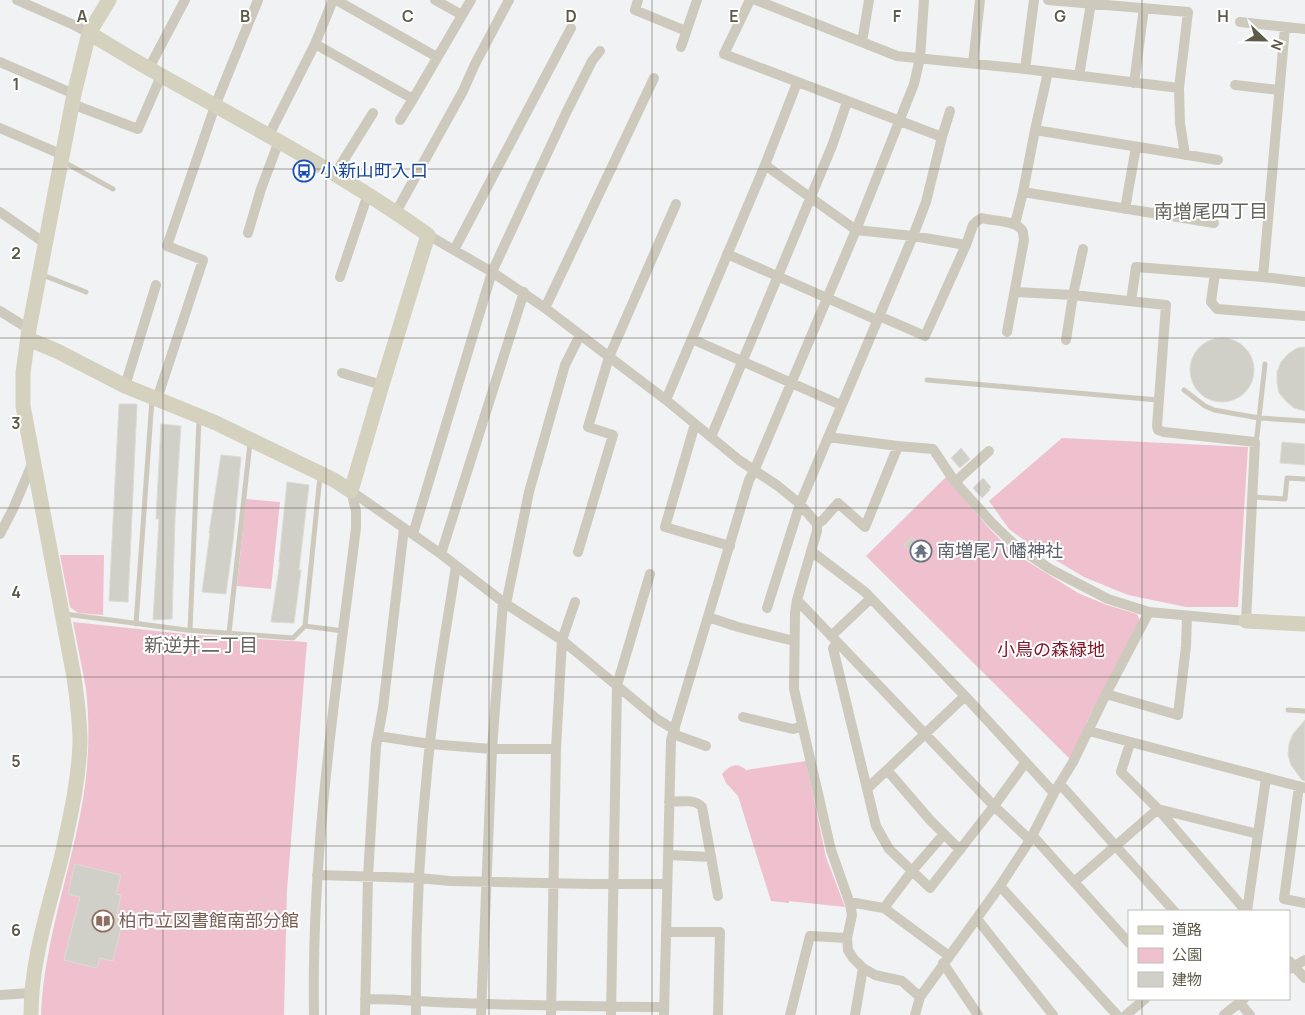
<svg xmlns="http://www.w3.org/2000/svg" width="1305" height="1015" font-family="Manrope,'Noto Sans JP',sans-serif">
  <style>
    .green { fill: #efc1ce }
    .building { fill: #d0d0c8; stroke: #dcdcd5 }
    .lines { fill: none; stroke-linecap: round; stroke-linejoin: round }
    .lane { stroke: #cdcabd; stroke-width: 5 }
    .street { stroke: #cdcabd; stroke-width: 10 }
    .secondary { stroke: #d4d1bf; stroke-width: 15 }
    .grid { fill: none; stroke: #5e5a49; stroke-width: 1; stroke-opacity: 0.55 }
    .labels { text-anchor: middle; stroke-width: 4; stroke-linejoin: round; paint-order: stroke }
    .transit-label { font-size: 18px; fill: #164399; stroke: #fff; text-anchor: start }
    .worship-label { font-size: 18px; fill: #5b616d; stroke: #fff; text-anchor: start }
    .park-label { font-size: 18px; fill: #81182a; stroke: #fff }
    .education-label { font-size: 18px; fill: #785e54; stroke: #fff; text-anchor: start }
    .neighbourhood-label { font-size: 19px; fill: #66655d; stroke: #fff }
    .grid-label { font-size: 16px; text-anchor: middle; font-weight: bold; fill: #5e5a49; stroke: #fff; stroke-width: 4; stroke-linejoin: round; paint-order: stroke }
  </style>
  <rect width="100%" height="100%" fill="#f1f2f3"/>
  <path class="green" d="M1062 438 1248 447 1238 607H1186L1128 595 1084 577 1032 546 1009 529 989 501Z
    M946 477 987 526 1011 551 1078 593 1107 605 1137 614 1140 621 1086 723 1087 728 1071 760 866 556Z
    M246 499 280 502 271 589 237 586Z
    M60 555H104L103 615 78 613 70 607Z
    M73 622 194 635 307 642 287 890 284 1015H41C44 941 71 871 83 799 89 763 90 725 86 689 82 666 77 644 73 622Z
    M806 761 826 857 845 907 789 901V903L771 901 738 796 726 783 722 774C729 766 737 761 746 770Z"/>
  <path class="building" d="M1190 370a32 32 0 1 1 64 0a32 32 0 1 1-64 0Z
    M1305 347V411L1294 408 1286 401 1279 393 1277 383V372L1281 362 1288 354 1297 348Z
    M119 404H137L128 602 109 601Z
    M161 424 181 426 175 519 172 619 153 620 159 519H156Z
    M1282 442 1305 444V465L1280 463Z
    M961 448 970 459 960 468 951 458Z
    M221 455 241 457 233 542 226 594 202 592 210 533H209Z
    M983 478 991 487 989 489 990 490 982 498 973 488Z
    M287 482 309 485 299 570H301L294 623 271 622 280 562H279Z
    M912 537 920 546 924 542 931 550 917 564 910 556 913 553 904 545Z
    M1305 720V781L1302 780 1291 765 1288 755 1289 744 1293 734Z
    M75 864 121 875 116 894 121 895 116 917 123 919 113 961 100 958 97 968 64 960 80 897 68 894Z"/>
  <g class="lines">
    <path class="lane" d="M62 161 113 189
      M40 274 86 292
      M927 380 1158 400
      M1184 390 1205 406 1214 410 1259 418 1305 421
      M1255 442 1257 436 1265 364
      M1252 497 1285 499 1287 478 1305 479
      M65 614 186 630 293 638 305 626 320 476
      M136 624 152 399
      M305 626 343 631
      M190 630 199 419
      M229 633 250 443
      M1288 710 1305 711"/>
    <path class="street" d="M17 0 74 25 89 33
      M336 0 437 57
      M435 0 462 15
      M638 0 635 10 686 31
      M750 0 724 54 942 137
      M756 0 897 56 1025 69 1179 88
      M1048 0 1188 12 1179 88 1180 123 1185 155
      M1240 22 1305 29
      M862 42 869 0
      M315 44 413 99
      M681 47 697 0
      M0 62 74 94
      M973 63 980 0
      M149 68 185 0
      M1025 69 1034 0
      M1079 76 1091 3
      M1134 83 1144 8
      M1235 85 1279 90
      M72 104 138 129 161 76
      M400 120 413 99 471 0
      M0 128 63 155
      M1035 130 1218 160
      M269 135 315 44 333 0
      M765 165 856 230 913 236 966 245
      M335 174 373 113
      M1023 192 1214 223
      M1125 209 1136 147
      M0 212 46 244
      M396 212 463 91 475 64 509 0
      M1015 224 1023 192 1035 130 1048 72
      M248 233 261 189 279 141
      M428 235 492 272 545 308 666 400 739 460 778 486 800 504 817 524V531L797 600 795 613 794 689 831 850 850 904 852 915 847 938 848 950 853 958 863 968 875 975 902 981 920 997
      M454 250 571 28
      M727 254 877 320
      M1215 273 1211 302 1217 309 1305 316
      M340 277 368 194
      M1263 277 1285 27
      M1131 301 1136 267 1263 277 1305 282
      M545 308 654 78
      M0 311 29 329
      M879 316 925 336 966 245 973 225 977 221 982 218 986 219C996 221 1019 221 1023 232 1023 233 1024 240 1024 240L1007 332
      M692 339 841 405
      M1066 340 1073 295 1083 249
      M342 373 382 385
      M125 386 156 285
      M157 399 203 260 167 246 215 106 258 0
      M666 400 765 165 797 83
      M695 424 665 527 730 546
      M711 437 832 146 847 102
      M828 437 898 446 933 449 955 482 992 523 1016 546 1050 569 1108 599 1149 612 1246 621 1255 442 1164 432 1158 430 1157 426 1166 305 1073 295 1015 292
      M955 482 989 451
      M351 491 441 554 503 602 562 640 657 719 675 730
      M817 524 823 520 838 503 865 527 898 446
      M0 534 13 509 33 462
      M413 534 492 272 566 113 592 61 600 51
      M811 551 865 592 965 696 1054 793
      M578 552 613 435 588 427 609 357 676 204
      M441 554 524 292
      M797 600 994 806 1030 840
      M506 604 529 492 565 365 580 335
      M767 608 800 504 913 236 926 202 942 137 950 111
      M708 617 738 627 794 641
      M831 636 871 598
      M838 643 833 648 876 826 889 849 930 888 994 806 1025 763
      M1106 694 1178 715 1186 646 1187 616
      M743 717 793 729 802 726
      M1089 731 1305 788
      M673 734 706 746
      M378 736 430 744 492 749H556
      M1130 743 1121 772 1158 809 1246 911
      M887 770 930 820 960 850
      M1060 784 1174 911
      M1299 786 1284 899 1305 903
      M867 787 870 786 965 696
      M669 802C680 802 694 798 702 807L718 896
      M1032 835 1129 943
      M668 855 711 857
      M317 875 419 878 450 881 591 884H667
      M1074 882 1158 809 1258 834
      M1000 886 1117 1015
      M850 904 855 903 884 908 949 956
      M884 908 912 871 944 834
      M1247 911 1266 778
      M977 919 1053 1015
      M666 932H720L718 1015
      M1289 961 1305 978
      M943 963 978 1015
      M1289 969 1305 960
      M0 995 31 993
      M365 999C397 999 429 1002 461 1003 528 1006 596 1006 664 1007
      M1239 1002 1250 1015
      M314 1015C311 852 336 689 356 528V511L351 491
      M365 1015 368 876 376 746 383 708 404 528
      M416 1015C415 924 420 833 430 743 436 684 447 625 456 566
      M481 1015 492 749 503 602
      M551 1015 556 749 562 640 575 602
      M611 1015 617 685 650 574
      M664 1015 671 740 749 480 754 471 856 230 914 84 920 58 924 0
      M790 1015 810 936 847 938
      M855 1015 863 968
      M915 1015 920 997 1000 886 1030 840 1054 793 1073 762 1106 694 1149 612
      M1126 1015 1145 999
      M1224 1015 1244 999"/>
    <path class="secondary" d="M28 339 57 351 125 386 216 423 334 480 351 491 382 385 428 235C344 175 253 127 164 77 138 63 114 48 89 33
      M1246 621 1305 624
      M31 1015C31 959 49 908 62 855 70 818 79 780 80 742 80 720 77 699 74 677L23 406V373L29 329 74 94 89 33 109 0"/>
  </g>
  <path class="grid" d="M163 0V1015M326 0V1015M489 0V1015M652 0V1015M816 0V1015M979 0V1015M1142 0V911M0 169H1305M0 338H1305M0 508H1305M0 677H1305M0 846H1305M1142 999V1015"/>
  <defs>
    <g id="bus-ring" transform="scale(1.125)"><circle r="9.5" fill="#fff" stroke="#1a4fb4" stroke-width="1.5"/><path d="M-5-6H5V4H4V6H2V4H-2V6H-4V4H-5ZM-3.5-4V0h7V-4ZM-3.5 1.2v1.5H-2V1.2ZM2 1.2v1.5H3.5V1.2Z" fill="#1a4fb4"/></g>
    <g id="temple-ring" transform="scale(1.125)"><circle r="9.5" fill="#fff" stroke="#6b7280" stroke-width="1.5"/><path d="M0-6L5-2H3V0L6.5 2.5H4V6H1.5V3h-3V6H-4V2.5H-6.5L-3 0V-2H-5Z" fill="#6b7280"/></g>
    <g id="library-ring" transform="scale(1.125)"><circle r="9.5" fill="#fff" stroke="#8d6e63" stroke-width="1.5"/><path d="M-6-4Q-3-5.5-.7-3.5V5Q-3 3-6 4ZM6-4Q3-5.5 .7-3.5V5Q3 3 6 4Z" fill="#8d6e63"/></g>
  </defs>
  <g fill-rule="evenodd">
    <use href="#bus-ring" x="304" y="171"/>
    <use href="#temple-ring" x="921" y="551"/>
    <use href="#library-ring" x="103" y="921"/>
  </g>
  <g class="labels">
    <g class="transit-label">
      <text x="320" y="177">小新山町入口</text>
    </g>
    <g class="worship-label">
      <text x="937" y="557">南増尾八幡神社</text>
    </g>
    <g class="park-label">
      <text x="1051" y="656">小鳥の森緑地</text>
    </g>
    <g class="education-label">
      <text x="119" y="927">柏市立図書館南部分館</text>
    </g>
    <g class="neighbourhood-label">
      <text x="1211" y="218">南増尾四丁目</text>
      <text x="201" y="652">新逆井二丁目</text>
    </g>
  </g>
  <g class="grid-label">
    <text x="82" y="22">A</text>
    <text x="245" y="22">B</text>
    <text x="408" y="22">C</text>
    <text x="571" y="22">D</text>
    <text x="734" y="22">E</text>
    <text x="897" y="22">F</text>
    <text x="1060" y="22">G</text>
    <text x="1223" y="22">H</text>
    <text x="16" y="90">1</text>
    <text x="16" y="259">2</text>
    <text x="16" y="429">3</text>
    <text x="16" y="598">4</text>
    <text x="16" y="767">5</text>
    <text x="16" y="936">6</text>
  </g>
  <rect x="1128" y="910" width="162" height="90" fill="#ffffff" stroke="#bfbdb6"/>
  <rect x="1138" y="926" width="25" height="8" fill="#d4d1bf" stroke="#bfbdb6"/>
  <text x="1172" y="935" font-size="15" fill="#5e5a49">道路</text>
  <rect x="1138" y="948" width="25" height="15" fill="#efc1ce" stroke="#bfbdb6"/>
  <text x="1172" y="960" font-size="15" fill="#5e5a49">公園</text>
  <rect x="1138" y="972" width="25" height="15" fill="#d0d0c8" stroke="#bfbdb6"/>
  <text x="1172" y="985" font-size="15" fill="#5e5a49">建物</text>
  <g transform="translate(1265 40) rotate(112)" stroke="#ffffff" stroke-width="4" paint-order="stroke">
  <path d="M0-4L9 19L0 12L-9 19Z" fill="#5e5a49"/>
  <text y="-8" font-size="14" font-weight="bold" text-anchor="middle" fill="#5e5a49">N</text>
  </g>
</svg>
